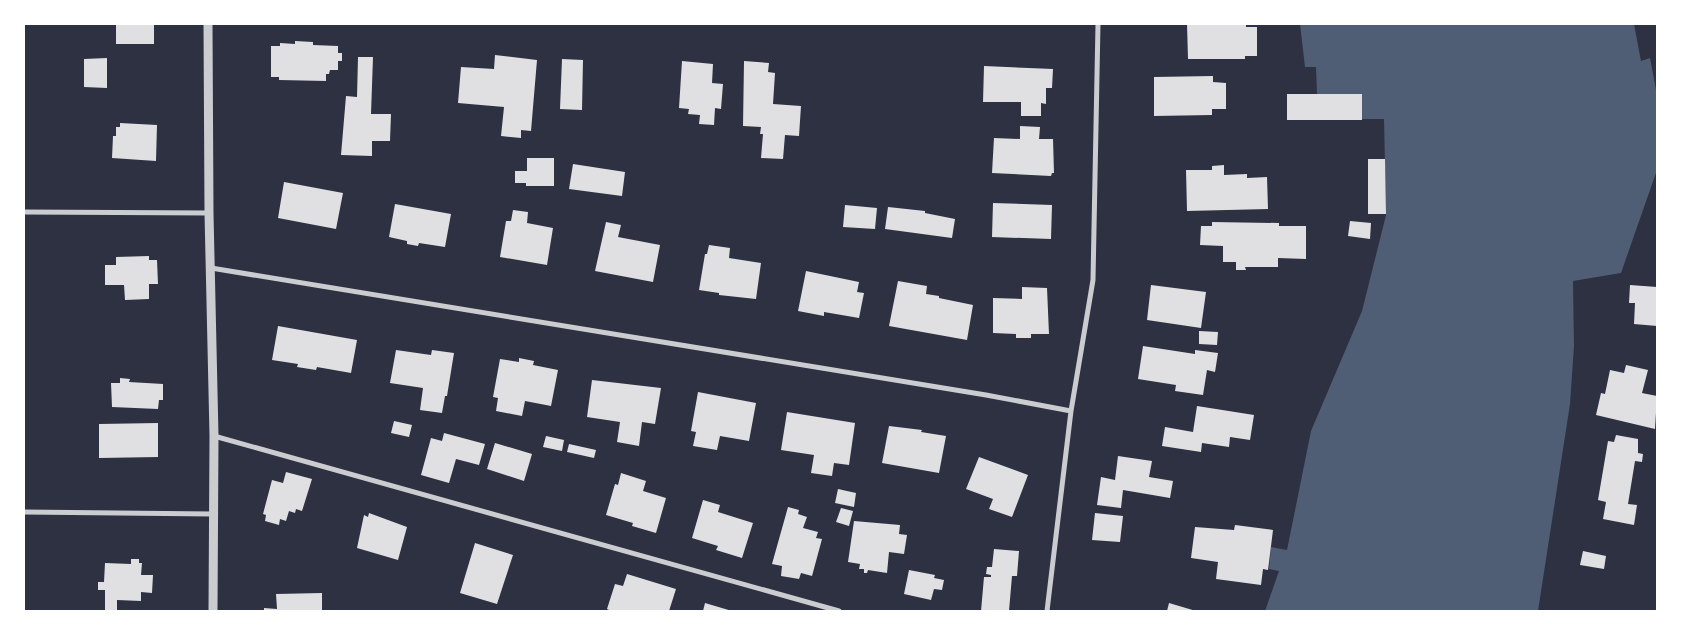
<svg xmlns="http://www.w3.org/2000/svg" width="1681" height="635" font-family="'Exo 2',sans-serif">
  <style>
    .water { fill: #4f5d75 }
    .building { fill: #e0e0e3 }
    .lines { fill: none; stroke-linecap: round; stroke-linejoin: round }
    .minor { stroke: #caccd0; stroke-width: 5 }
    .tertiary { stroke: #caccd0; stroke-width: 9 }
  </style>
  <rect width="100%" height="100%" fill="#2d3142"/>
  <path class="water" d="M1300 24H1634L1641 61 1650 58 1657 95V170L1621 273 1573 281 1574 346 1570 404 1538 611H1265L1279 571 1269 569 1271 547 1287 550 1311 431 1362 311 1386 215 1384 119H1360L1317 94 1316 67H1305Z"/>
  <path class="building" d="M116 24H154V44H116Z
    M1187 24H1246V27H1257V56H1245V59H1188Z
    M295 41 313 42V45L338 46V53H342V61H338V70H330L329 74H326V81L279 80V77H271V46H280V43L295 44Z
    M495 55 537 60 531 131 521 130V138L501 136 504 107 458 103 461 67 494 69Z
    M358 57H373L371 114H391L390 141H372V156L341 155 346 96 357 97Z
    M107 58V88L84 87V59Z
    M562 59 583 60 582 110 560 109Z
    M682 61 713 64 712 83 723 84 721 109 715 108 714 125 699 124 700 115 688 114 689 109 679 108Z
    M744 61 769 63 768 72 775 73 773 104 801 106 799 136 785 135 783 159 761 158 763 134H760L761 127 743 126Z
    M984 66 1053 69 1052 88H1046V104L1041 103V116H1021V102H983Z
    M1213 76V82L1226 83V109H1212V115L1154 116V77Z
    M1287 94H1362V120H1287Z
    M120 123 157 125 156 161 112 158 113 136H116V127H120Z
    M1020 126 1040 127 1039 139H1053L1054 173H1052L1051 176 992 173 994 138 1020 139Z
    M527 158H554V186H526V183H515V171H527Z
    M1368 159H1385L1386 214H1368Z
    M573 164 625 172 622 196 569 189Z
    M1224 165V175L1247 174V178L1267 177 1268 209 1187 211 1186 170H1212V166Z
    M284 182 343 193 336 229 278 218Z
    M993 203 1052 205 1051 239 992 237Z
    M395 204 451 214 445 247 419 243 418 246 407 244V241L389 237Z
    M845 205 877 208 875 229 843 227Z
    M888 207 925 211V213L955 219 952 238 885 229Z
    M513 210 528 212 527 223 553 228 547 265 500 257 506 221H511Z
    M1350 221 1371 223 1370 239 1348 236Z
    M606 222 621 225 618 237 660 245 653 282 595 271Z
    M1212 222 1279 223V226H1306V259L1278 258V267H1245L1246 270H1236V262H1223V246L1200 245 1201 226H1212Z
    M709 245 730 248 729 258 761 263 756 299 719 295V293L699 290 705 254H707Z
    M149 256V260H157L158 284H149V299L125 300 124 285H105V265H116V257Z
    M806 271 859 282 857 292 864 293 859 318 824 312V316L798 311Z
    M898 281 927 286 926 294 939 296V298L973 305 967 340 889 326Z
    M1151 285 1206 292 1201 328 1147 320Z
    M1630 285 1657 287V326L1634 324 1635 303H1629Z
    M1022 287 1047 288 1049 334H1031V338H1016V334L993 333V298L1022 299Z
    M278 326 357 340 351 373 317 367 316 370 297 367 298 364 272 360Z
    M1199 331 1218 332 1217 345 1199 344Z
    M1143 346 1195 354V350L1218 353 1215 372 1207 370 1203 395 1175 391 1176 385 1138 379Z
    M396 350 431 355 432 350 454 353 447 396H445L442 413 420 410 423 388 390 383Z
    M519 358 534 361 533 365 558 370 551 406 525 401 522 416 496 411 498 398 493 397 500 359 519 362Z
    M1626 365 1648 370 1642 393 1657 396 1655 429 1596 415 1601 393 1605 394 1610 370 1624 373Z
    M120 378 130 379 129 382 163 384V400H159L158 409 112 407 111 383H120Z
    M592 380 661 388 655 424 642 422 639 446 617 442 620 422 587 417Z
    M698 392 756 403 749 441 720 436 717 450 693 446 696 432 691 431Z
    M1197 406 1254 415 1250 440 1230 437 1229 447 1202 443 1201 452 1162 446 1165 427 1193 432Z
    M787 412 855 423 849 465 834 463 832 476 811 473 814 455 781 450Z
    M394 421 412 425 409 437 391 433Z
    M158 423V457L99 458V424Z
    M889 426 922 430 921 432 946 436 939 473 882 463Z
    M444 433 485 444 479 465 456 459 449 483 421 475 431 438 442 441Z
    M1616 435 1638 439V453L1643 454 1642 462 1635 461 1628 504 1637 505 1634 525 1603 519 1606 502 1598 500 1608 441 1614 442Z
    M546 436 564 440 562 451 543 447Z
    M495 443 532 454 524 481 487 469Z
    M569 444 596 450 594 458 567 452Z
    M1118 456 1152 461 1149 477 1173 481 1170 498 1123 490 1121 508 1097 505 1101 477 1115 480Z
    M979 457 1028 475 1012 517 989 509 993 499 966 489Z
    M286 472 312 479 302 511 296 509 295 513 289 511 286 521 280 519 279 525 265 521 266 515 263 514 272 480 283 483Z
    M621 473 646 481 643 491 666 498 656 533 632 526 633 523 606 515 615 484 618 485Z
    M838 489 856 493 854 507 835 503Z
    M703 500 720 505 718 512 753 523 742 558 716 550 718 546 692 538Z
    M788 507 799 510 798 514 807 517 803 528 818 532 816 538 822 539 812 576 801 573 799 579 781 576 782 566 772 564Z
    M841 508 853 511 849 526 836 522Z
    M369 513 407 527 398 560 357 548 364 515 368 517Z
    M1095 513 1123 516 1120 542 1092 540Z
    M854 521 900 525 899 534 907 535 904 554 889 552 887 573 868 570 867 573H864V569H859L860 564 848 562Z
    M1235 525 1273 530 1268 570 1263 569 1261 585 1216 579 1218 562 1191 558 1195 527 1234 530Z
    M475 543 513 555 497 604 460 593Z
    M994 549 1019 551 1017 576H1012L1009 611H981L984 577H991V575L986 574 987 567H992Z
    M1583 551 1606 556 1604 569 1580 565Z
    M131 559H139V563H142L141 575H153L152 593 141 592V601L117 600V611H105V590H98V582H104L105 563 131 564Z
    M909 570 935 575 934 578 944 580 942 590 934 589 931 600 904 594Z
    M627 574 676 589 669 611H611L607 609 615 584 623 586Z
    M322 593V611H264V608L277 609 276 594Z
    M705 603 732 611H703Z
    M1169 603 1196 611H1167Z"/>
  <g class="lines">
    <path class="minor" d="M24 212 209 213
      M211 268 986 395 1071 411
      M214 436 839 611
      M24 512 212 514
      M1047 611 1071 411 1093 280 1098 24"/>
    <path class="tertiary" d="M208 24 209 213 214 436 213 611"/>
  </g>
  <rect width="1681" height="635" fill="none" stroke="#ffffff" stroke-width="50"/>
</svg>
